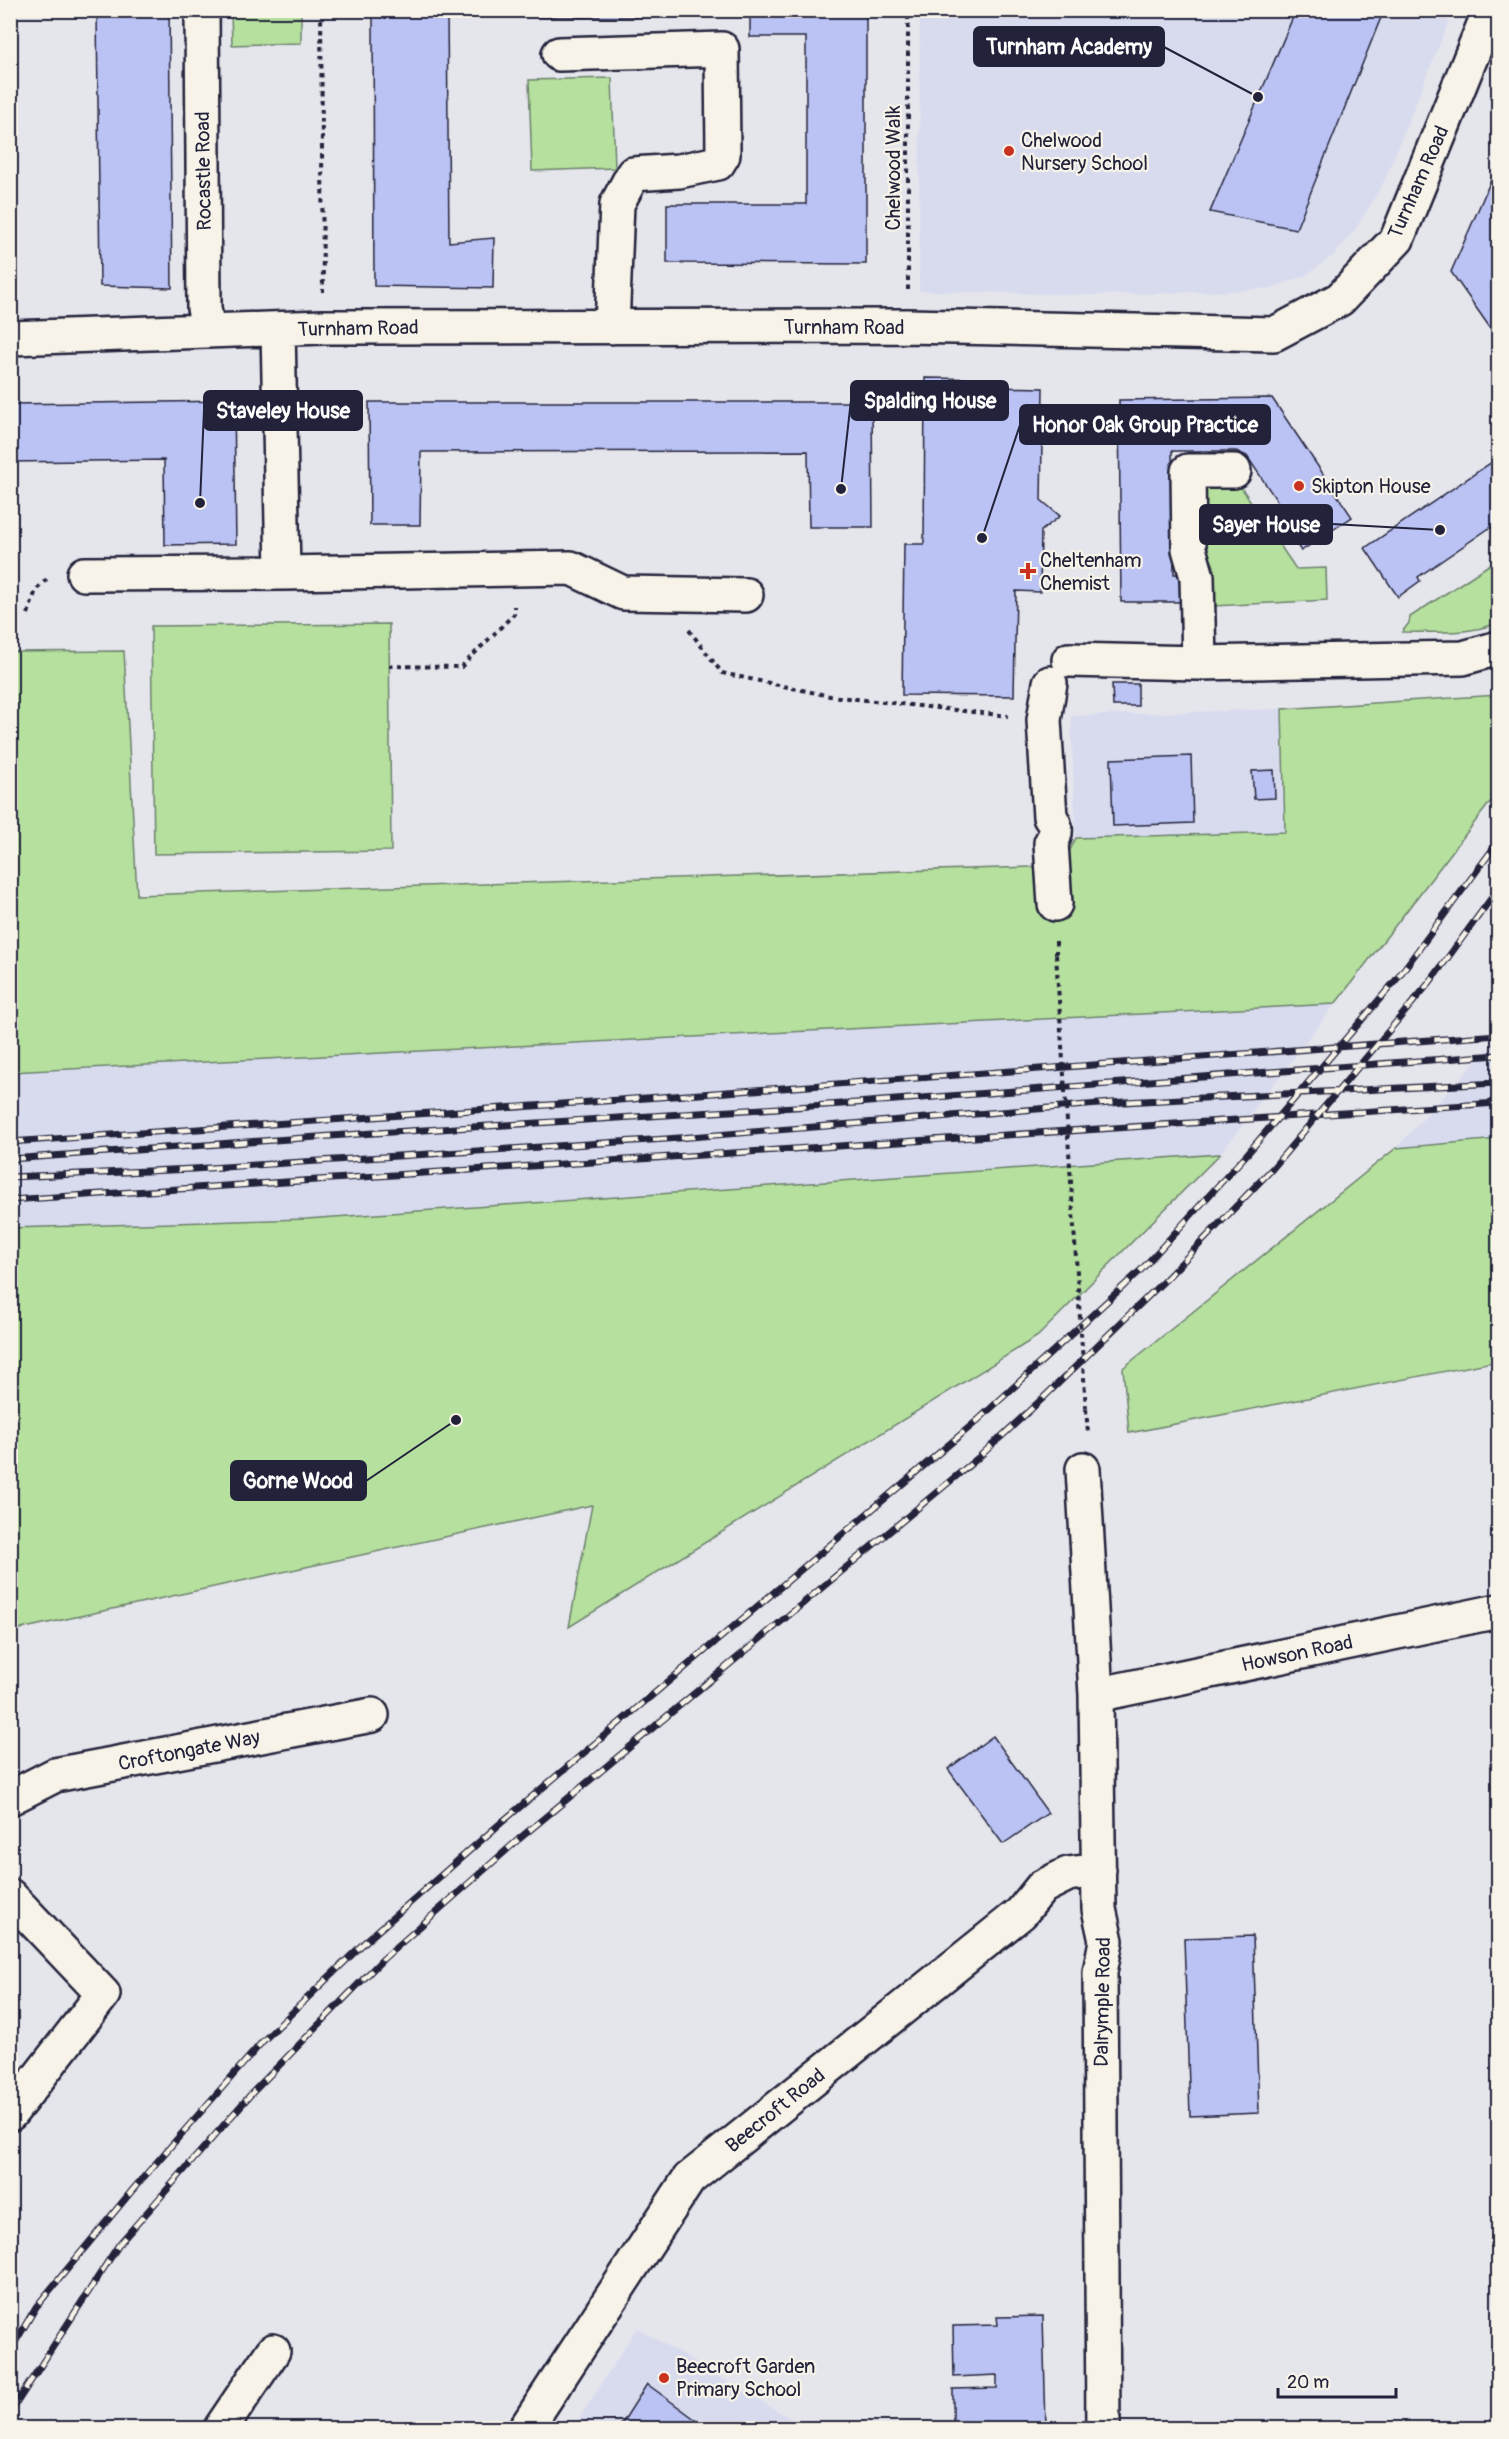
<svg xmlns="http://www.w3.org/2000/svg" width="1509" height="2439" font-family="Pangolin,sans-serif">
  <style>
    .built { fill: #d8dbee }
    .green { fill: #b5e09e; stroke: #6c816c; stroke-width: 1.5 }
    .building { fill: #bac3f4; stroke: #22223b; stroke-width: 1.5 }
    .lines { fill: none; stroke-linecap: round; stroke-linejoin: round }
    .minor-casing { stroke: #22223b; stroke-width: 38 }
    .path { stroke: #22223b; stroke-width: 4; stroke-dasharray: 4.5 4.5; stroke-linecap: butt }
    .minor { stroke: #f7f3e8; stroke-width: 33 }
    .rail-casing { stroke: #22223b; stroke-width: 7 }
    .rail { stroke: #f7f3e8; stroke-width: 4.5; stroke-dasharray: 14; stroke-linecap: butt }
    .path-bridge { stroke: #22223b; stroke-width: 4; stroke-dasharray: 4.5 4.5; stroke-linecap: butt }
    .poi-dot { fill: #c8321e; stroke: #f7f3e8; stroke-width: 2 }
    .labels { text-anchor: middle; stroke-width: 4.5; stroke-linejoin: round; paint-order: stroke }
    .poi-label { font-size: 20px; fill: #22223b; stroke: #f7f3e8; text-anchor: start }
    .street-label { font-size: 20px; fill: #22223b; stroke: #f7f3e8 }
    .leader { fill: none; stroke: #22223b; stroke-width: 2 }
    .callout-dot { fill: #22223b; stroke: #f7f3e8; stroke-width: 2 }
    .callout { fill: #22223b; stroke: #22223b; stroke-width: 2 }
    .callout-label { font-size: 21px; text-anchor: middle; font-weight: bold; fill: #fff }
  </style>
  <rect width="100%" height="100%" fill="#e5e5ec"/>
  <filter id="ink" filterUnits="userSpaceOnUse"><feTurbulence type="fractalNoise" baseFrequency=".0167" numOctaves="2"/><feDisplacementMap in="SourceGraphic" scale="12" xChannelSelector="R" yChannelSelector="G"/><feConvolveMatrix kernelMatrix="1 2 1 2 8 2 1 2 1" color-interpolation-filters="sRGB"/></filter>
  <g filter="url(#ink)">
    <path class="built" d="M920 11H1453L1383 184 1355 230 1334 255 1305 276 1272 288 1234 291 1099 295 919 291Z
      M1282 709 1285 832 1076 838 1071 716Z
      M1335 1004 1220 1154 306 1219 11 1228V1072Z
      M1498 1038V1139L1396 1148Z
      M637 2328 806 2428H573Z"/>
    <path class="green" d="M231 11H301V43L232 45Z
      M612 78 615 168 532 171 529 80Z
      M1241 487 1296 569 1326 568 1327 600 1214 606V566L1203 541V488Z
      M1498 559V623C1467 635 1435 632 1402 632L1409 623 1410 617Z
      M389 624 391 851 154 854 151 626Z
      M124 651 137 895 1062 866 1076 838 1285 832 1282 709 1498 695V792L1335 1004 11 1072V652Z
      M1498 1139V1361L1129 1433 1123 1368 1396 1148Z
      M1220 1154 1038 1336 569 1627 592 1505 11 1631V1228L306 1219Z"/>
    <path class="building" d="M97 10H169L172 288 100 286Z
      M373 10H447L449 242 494 238 493 288 374 286Z
      M512 10H718V17H512Z
      M750 10H866V264L667 263V204H806V37H750Z
      M1296 10H1384L1296 229 1210 212Z
      M1498 164V339L1451 272Z
      M925 378 994 379V387L1043 388 1041 500 1060 516 1041 531 1040 592 1016 591 1014 696 902 695 904 544H924Z
      M1272 398 1352 517 1301 551 1281 521 1287 516 1247 456 1236 451H1172L1174 574H1179L1180 602H1121L1119 400Z
      M234 401 236 544 165 545 164 460 10 462V404Z
      M369 402H872L873 527H809L808 451 421 452 420 525H370Z
      M1498 458V532L1496 534 1491 527 1418 577 1420 581 1398 597 1365 548Z
      M1112 684H1138V706H1113Z
      M1191 756 1193 823 1113 826 1111 759Z
      M1274 770 1275 798 1254 799 1252 771Z
      M993 1736 1048 1813 1003 1844 948 1769Z
      M1253 1936 1259 2113 1190 2116 1184 1938Z
      M1043 2316 1046 2428H953V2389L997 2388V2375L954 2377 953 2326 998 2325 997 2317Z
      M647 2384 707 2428H619Z"/>
    <g class="lines">
      <g class="minor-casing">
        <path id="minor" d="M202 10 204 308 208 331
          M559 54 722 49 723 155 718 163 679 171 633 174 617 204 612 327
          M278 329 283 573 571 568 623 593 746 595
          M10 338 323 327 907 326 1274 334 1340 299 1397 239 1490 10
          M84 574 283 573
          M1069 660 1199 663 1463 658 1498 648
          M1199 663 1197 577 1189 549 1188 471H1234
          M1050 683 1044 720 1050 817C1057 826 1057 833 1051 843L1055 904
          M1083 1469 1096 1695 1099 1909 1106 1941 1100 1972 1103 2428
          M1096 1695 1498 1611
          M10 1798 55 1775 372 1715
          M10 1896 103 1994 10 2114
          M221 2428 273 2351
          M526 2428 689 2179 1021 1913 1042 1887 1068 1874 1099 1870"/>
      </g>
      <path class="path" d="M321 10 323 292
        M908 290V10
        M28 614 36 590 48 578
        M689 630 722 673 830 696 1008 716
        M389 666 461 667 514 614V606
        M1056 941V955
        M1086 1409 1088 1433"/>
      <use href="#minor" class="minor"/>
      <g class="rail-casing">
        <path id="rail" d="M10 1142 619 1100 1498 1035
          M10 1159 359 1134 842 1104 1498 1055
          M10 1177 193 1169 666 1139 1124 1102 1498 1083
          M10 1200 1498 1103
          M10 2351 36 2307 135 2187 263 2041 365 1942 502 1822 978 1420 1141 1270 1247 1154 1396 980 1498 842
          M10 2413 120 2243 252 2093 383 1959 519 1839 978 1458 1042 1399 1165 1280 1272 1169 1430 982 1498 889"/>
      </g>
      <use href="#rail" class="rail"/>
      <path class="path-bridge" d="M1056 955 1086 1409"/>
    </g>
  </g>
  <g class="poi-dot">
    <circle cx="1009" cy="151" r="6"/>
    <circle cx="1299" cy="486" r="6"/>
    <path d="M1025 562h6v6h6v6h-6v6h-6v-6h-6v-6h6z"/>
    <circle cx="664" cy="2378" r="6"/>
  </g>
  <g class="labels">
    <g class="poi-label">
      <text x="1021" y="147">Chelwood<tspan x="1021" dy="23">Nursery School</tspan></text>
      <text x="1311" y="493">Skipton House</text>
      <text x="1040" y="567">Cheltenham<tspan x="1040" dy="23">Chemist</tspan></text>
      <text x="676" y="2373">Beecroft Garden<tspan x="676" dy="23">Primary School</tspan></text>
    </g>
    <g class="street-label">
      <text transform="translate(893 168) rotate(-90)" y="7">Chelwood Walk</text>
      <text transform="translate(203 171) rotate(-91)" y="7">Rocastle Road</text>
      <text transform="translate(1418 182) rotate(-66)" y="7">Turnham Road</text>
      <text x="844" y="334">Turnham Road</text>
      <text transform="translate(358 328) rotate(-1)" y="7">Turnham Road</text>
      <text transform="translate(1297 1653) rotate(-12)" y="7">Howson Road</text>
      <text transform="translate(189 1750) rotate(-11)" y="7">Croftongate Way</text>
      <text transform="translate(1102 2002) rotate(-89)" y="7">Dalrymple Road</text>
      <text transform="translate(775 2110) rotate(-39)" y="7">Beecroft Road</text>
    </g>
  </g>
  <path class="leader" d="M1258 97L1164 47M841 489L851 400M200 503L204 410M982 538L1020 425M1440 530L1332 524M456 1420L366 1481"/>
  <g class="callout-dot">
    <circle cx="1258" cy="97" r="6"/>
    <circle cx="841" cy="489" r="6"/>
    <circle cx="200" cy="503" r="6"/>
    <circle cx="982" cy="538" r="6"/>
    <circle cx="1440" cy="530" r="6"/>
    <circle cx="456" cy="1420" r="6"/>
  </g>
  <g class="callout">
    <rect x="974" y="27" width="190" height="39" rx="6"/>
    <rect x="851" y="381" width="157" height="39" rx="6"/>
    <rect x="204" y="391" width="158" height="39" rx="6"/>
    <rect x="1020" y="405" width="250" height="39" rx="6"/>
    <rect x="1200" y="505" width="132" height="39" rx="6"/>
    <rect x="231" y="1461" width="135" height="39" rx="6"/>
  </g>
  <g class="callout-label">
    <text x="1069" y="54">Turnham Academy</text>
    <text x="930" y="408">Spalding House</text>
    <text x="283" y="418">Staveley House</text>
    <text x="1145" y="432">Honor Oak Group Practice</text>
    <text x="1266" y="532">Sayer House</text>
    <text x="298" y="1488">Gorne Wood</text>
  </g>
  <rect width="1509" height="2439" fill="none" stroke="#f7f3e8" stroke-width="36"/>
  <rect x="18" y="18" width="1473" height="2403" fill="none" stroke="#22223b" stroke-width="2" filter="url(#ink)"/>
  <path d="M1278 2388v9h118v-9" fill="none" stroke="#22223b" stroke-width="3"/>
  <text x="1287" y="2388" font-size="18" fill="#22223b" stroke="#f7f3e8" stroke-width="4.5" paint-order="stroke">20 m</text>
</svg>
